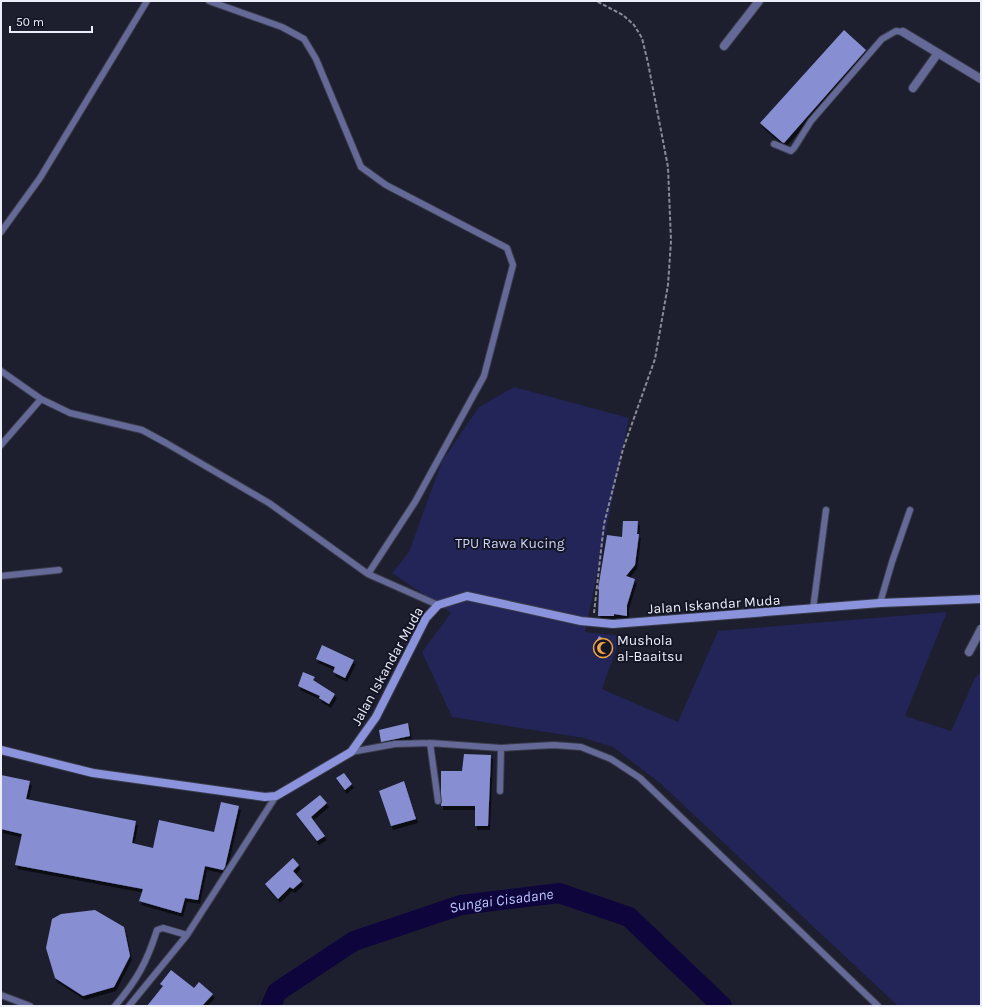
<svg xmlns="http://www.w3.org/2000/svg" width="982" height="1007" font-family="Karla,sans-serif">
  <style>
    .green { fill: #232457 }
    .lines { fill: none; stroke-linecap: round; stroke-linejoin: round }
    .river { stroke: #0d053c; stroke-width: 20 }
    .building { fill: #878fd2; filter: url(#shadow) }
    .lane-casing { stroke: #3a3c4b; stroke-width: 8 }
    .street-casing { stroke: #3a3c4b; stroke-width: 10 }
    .secondary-casing { stroke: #3a3c4b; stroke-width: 10 }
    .path { stroke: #888a97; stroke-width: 2; stroke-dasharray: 4 2; stroke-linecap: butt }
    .lane { stroke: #646997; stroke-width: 6 }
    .street { stroke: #646997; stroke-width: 8 }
    .secondary { stroke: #8a93dc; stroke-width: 8 }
    .labels { text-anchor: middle; stroke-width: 4; stroke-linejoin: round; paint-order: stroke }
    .park-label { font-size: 14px; fill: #ced3f9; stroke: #141625 }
    .street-label { font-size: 14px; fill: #eceef9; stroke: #141625 }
    .poi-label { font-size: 14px; fill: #eceef9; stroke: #141625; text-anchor: start }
    .water-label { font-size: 15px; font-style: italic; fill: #bdc5fc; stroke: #141625 }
  </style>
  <defs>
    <filter id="shadow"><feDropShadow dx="2" dy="4" stdDeviation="0" flood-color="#0009"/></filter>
  </defs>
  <rect width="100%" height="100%" fill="#1d1f2f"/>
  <path class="green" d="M514 387 629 418 585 632 621 636 602 689 678 722 718 631 947 612 905 716 951 731 975 678 981 672V1006H898L660 783 613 747 584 738 452 717 422 652 451 613 392 573 409 552 442 461 479 407Z"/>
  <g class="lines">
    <path class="river" id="s1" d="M271 1006 277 992 354 941 461 905 559 893 629 917 722 1006"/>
  </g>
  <path class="building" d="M844 30 866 50 784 143 782 142 760 123Z
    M623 521H638L637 534H639L635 565 626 576 635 579 627 605V616L614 614V616H598L599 590 598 589 607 535 622 537Z
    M599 636 610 642 603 653 593 647Z
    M322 645 354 660 345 678 333 672 335 667 316 659Z
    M303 672 315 677 313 680 335 694 329 704 319 698 320 696 298 686Z
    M408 723 410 736 381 742 379 730Z
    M464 754 491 755 488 826H475V806H441V771H462Z
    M344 773 352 784 345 790 336 778Z
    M1 775 30 781 26 799 136 821 132 843 153 848 159 820 214 832 221 802 239 806 225 867 223 870 205 866 198 900 185 898 181 913 139 901 143 889 15 865 22 834 1 829Z
    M404 781 416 819 391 826 379 791Z
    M320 795 327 803 311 817 325 836 317 841 296 814Z
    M293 858 299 865 293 871 302 881 293 889 290 887 278 899 265 884Z
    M95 910 124 927 130 956 114 987 83 996 55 978 46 948 52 919 61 914Z
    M171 970 194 988 199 982 213 994 202 1006H147L163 986 160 984Z"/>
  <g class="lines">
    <g class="lane-casing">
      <path id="lane" d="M209 1 282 27 304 39 316 59 361 167 386 185 507 248 513 265 484 376 415 502 368 574
        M774 144 791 151 794 148 811 121 882 39 896 31 903 32
        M1 232 40 178 147 1
        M1 371 41 399 70 413 142 430 166 443 269 503 368 574 438 605
        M1 445 41 399
        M1 576 59 570
        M880 603 892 562 910 510
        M813 609 826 510
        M430 743 438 801
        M351 752 395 744 430 743 501 748 554 745 581 747 611 759 640 778 878 1006
        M500 791 501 748
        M1 995 30 1006
        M115 1006C137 980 147 962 157 930L163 928 187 935
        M129 1006 187 935 276 796"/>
    </g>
    <g class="street-casing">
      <path id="street" d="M903 32 981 79
        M724 46 759 1
        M913 88 938 53
        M969 652 981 629"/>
    </g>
    <g class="secondary-casing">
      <path id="secondary" d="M1 750 93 773 265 797 276 796 351 752 376 717 426 618 438 605 467 596 581 621 613 624 880 603 981 599"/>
    </g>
    <path class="path" d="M594 613 604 524 623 449 655 359 668 285 671 241 668 167 648 63 642 38 634 25 623 15 596 1"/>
    <use href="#lane" class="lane"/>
    <use href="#street" class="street"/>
    <use href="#secondary" class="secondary"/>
  </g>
  <defs>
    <g id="mosque-ring" transform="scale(1)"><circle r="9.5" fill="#141625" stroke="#f3a442" stroke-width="1.5"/><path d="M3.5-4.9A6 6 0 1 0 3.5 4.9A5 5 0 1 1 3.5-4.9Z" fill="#f3a442"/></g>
  </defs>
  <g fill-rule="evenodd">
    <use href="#mosque-ring" x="603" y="648"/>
  </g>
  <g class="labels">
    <g class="park-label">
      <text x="510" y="548">TPU Rawa Kucing</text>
    </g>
    <g class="street-label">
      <text transform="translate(714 604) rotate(-4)" y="5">Jalan Iskandar Muda</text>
      <text transform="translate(387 666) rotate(-61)" y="5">Jalan Iskandar Muda</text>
    </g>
    <g class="poi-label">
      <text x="617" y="645">Mushola<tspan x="617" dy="16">al-Baaitsu</tspan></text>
    </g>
    <g class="water-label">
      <text dy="5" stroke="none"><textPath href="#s1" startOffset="261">Sungai Cisadane</textPath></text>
    </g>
  </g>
  <rect width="982" height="1007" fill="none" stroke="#eceef9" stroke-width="4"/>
  <path d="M10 26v6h82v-6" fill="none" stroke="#eceef9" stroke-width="2"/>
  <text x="16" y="26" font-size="12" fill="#eceef9" stroke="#141625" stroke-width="3" paint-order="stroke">50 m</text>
</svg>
